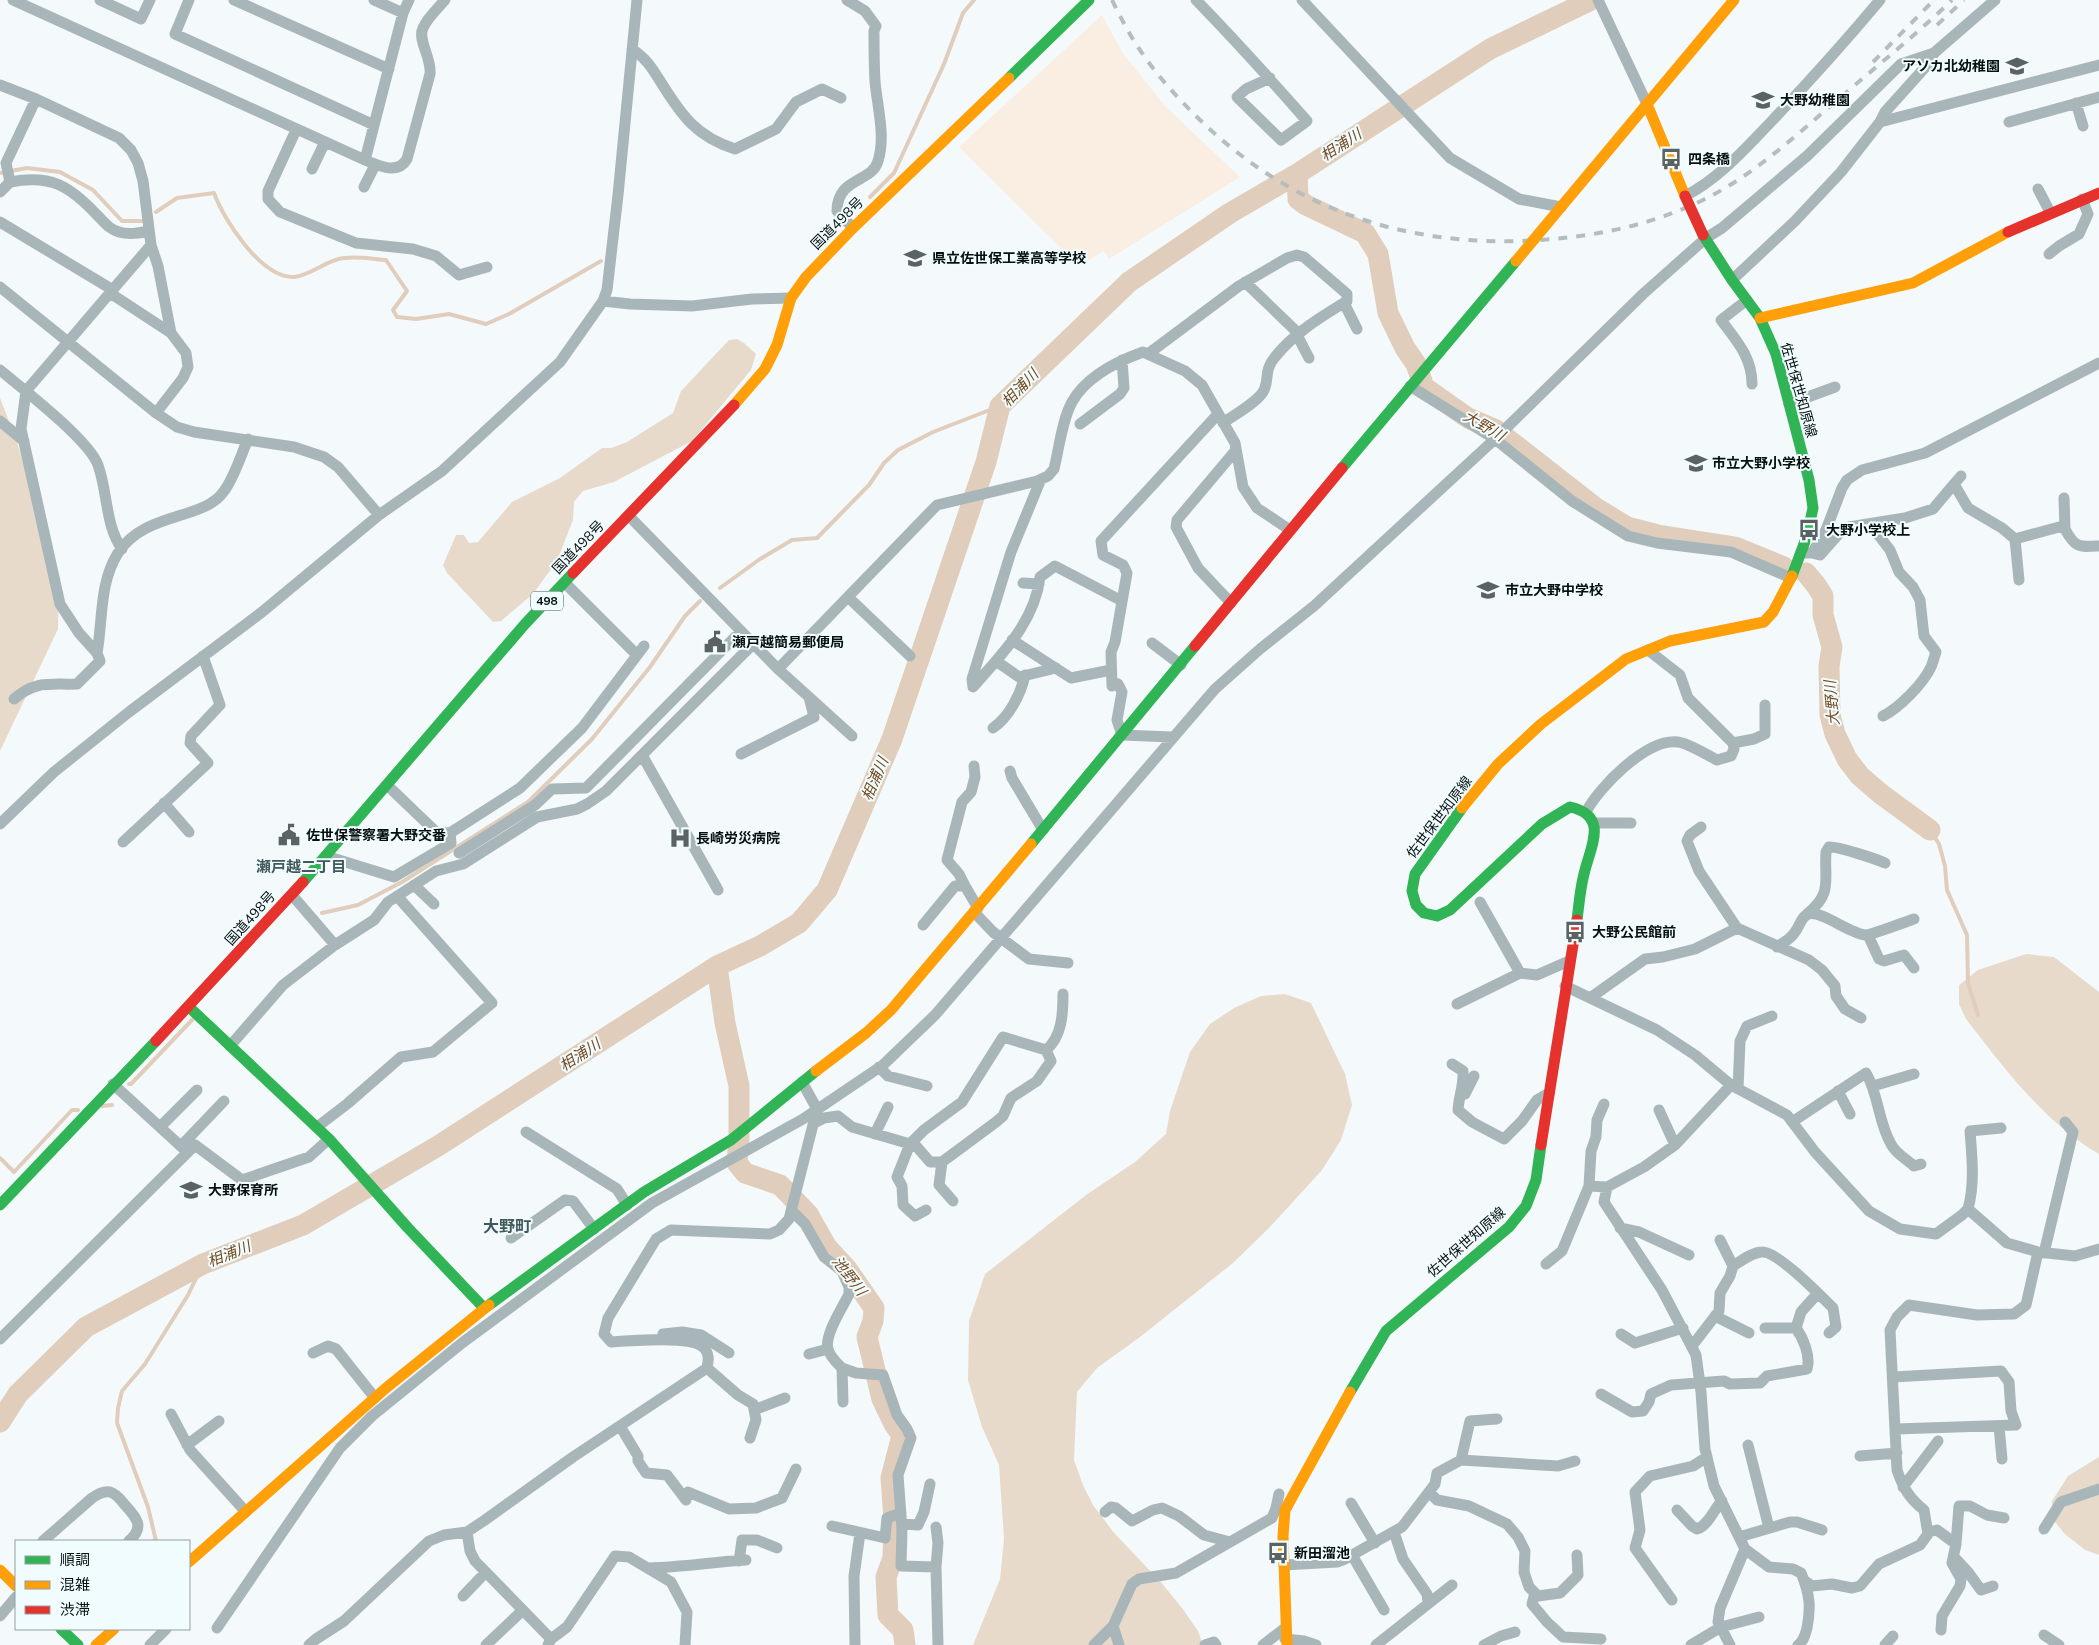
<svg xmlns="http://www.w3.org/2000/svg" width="2099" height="1645" font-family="'Nunito Sans','Noto Sans JP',sans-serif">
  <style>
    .green { fill: #faede1 }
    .forest { fill: #e8dacb }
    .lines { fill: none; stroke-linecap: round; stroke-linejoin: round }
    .stream { stroke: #e1cdbb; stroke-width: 4 }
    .river { stroke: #e1cdbb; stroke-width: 21 }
    .street { stroke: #a9b6b9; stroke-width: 11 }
    .fast { stroke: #30b455; stroke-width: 11 }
    .slow { stroke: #ff9f0a; stroke-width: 11 }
    .jam { stroke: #e5322d; stroke-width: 11 }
    .rail { stroke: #b5bebf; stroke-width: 4; stroke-dasharray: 9 9; stroke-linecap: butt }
    .slow-bridge { stroke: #ff9f0a; stroke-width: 11 }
    .jam-bridge { stroke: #e5322d; stroke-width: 11 }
    .labels { text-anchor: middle; stroke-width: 4; stroke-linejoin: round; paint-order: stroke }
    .shield { fill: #f1fcfe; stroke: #4d5758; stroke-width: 1 }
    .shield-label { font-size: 12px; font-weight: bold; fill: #071011 }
    .poi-label { font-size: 14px; font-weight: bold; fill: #071011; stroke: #f1fcfe; text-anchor: start }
    .street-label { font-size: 14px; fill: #071011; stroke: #f1fcfe }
    .water-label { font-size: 15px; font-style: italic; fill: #754a1f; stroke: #f1fcfe }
    .neighbourhood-label { font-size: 15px; font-weight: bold; fill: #42585d; stroke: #f1fcfe }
    .quarter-label { font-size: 16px; font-weight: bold; fill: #42585d; stroke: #f1fcfe }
  </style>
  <rect width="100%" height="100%" fill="#f4fafb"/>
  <path class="green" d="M1102 15 1122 52 1165 106 1240 177 1109 259 1104 251 1079 266 959 147Z"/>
  <path class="forest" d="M737 339 744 343 756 354 751 370 692 441 614 482 583 491 574 502 573 520 557 561 533 594 501 621 493 622 447 573 443 565 456 535H464L469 543 478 542 512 502 560 478 602 448H611L627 442 673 413 681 391 729 340Z
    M0 398 16 439 59 578 58 629 0 751Z
    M2026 954 2054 957 2099 992V1154C2044 1122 2004 1068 1966 1019L1959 1004V985L1978 970Z
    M1285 994 1311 1003 1345 1074 1352 1105 1341 1140 1322 1170 1269 1228 1233 1263 1140 1337 1097 1368 1077 1392 1074 1460 1083 1485 1093 1505 1115 1534 1160 1581 1182 1608 1198 1631 1203 1645H973L1000 1579 1004 1539 999 1465 982 1427 968 1380 969 1321 985 1274 1086 1195 1135 1162 1166 1134 1170 1111 1190 1052 1210 1024 1234 1008 1261 996Z
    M2099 1457V1555L2085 1550 2065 1534 2053 1520 2052 1501 2068 1476Z"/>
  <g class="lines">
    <path class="stream" d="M0 173 27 168 60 172 93 190 122 221H142
      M870 197 894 173 944 64 963 13 974 0
      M156 212 177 198 214 193C224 220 261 278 294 277 310 276 328 259 344 258 357 256 373 259 386 260L407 291 393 310 397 317 416 319 449 314 486 324 509 314 601 261
      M720 588 760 559 792 540 817 538 869 485 884 463 898 450 933 432 1000 406
      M1930 830 1939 844 1945 866 1947 890 1967 935 1968 983 1978 1015
      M322 913 358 905 402 882 528 802 592 739 650 667 685 616 700 601
      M129 1084H131L192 1020
      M102 1106 112 1105
      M0 1158 14 1172 72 1110H78
      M156 1541 148 1507 117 1423 118 1408 122 1391 145 1364 188 1295 203 1264"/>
    <path class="river" d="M1297 174 1298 199 1306 205 1365 233 1378 254 1388 313 1405 348 1416 364 1424 387 1468 418 1496 430 1596 508 1627 527 1658 535 1735 547 1784 567
      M1806 573 1816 585 1823 596V615L1832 647 1829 666 1830 715 1835 734 1847 759 1860 776 1881 794 1930 830
      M717 966 725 1023 739 1086V1138L737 1163 745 1173 780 1185 808 1214 826 1246 847 1269 874 1308 873 1321 867 1337 882 1399 894 1424 902 1435 891 1478 894 1520 893 1558 886 1577 888 1615 903 1630 905 1645
      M0 1422 18 1394 86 1327 203 1264 303 1225 438 1146 717 966 760 946 799 923 827 890 892 739 986 462 1000 406 1129 282 1230 213 1297 174 1490 49 1591 0"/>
    <path class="street" d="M13 0 365 160C379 166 398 175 407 159L430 74C432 58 417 40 423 28 427 18 438 8 445 0
      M100 0 141 19 150 0
      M189 0 175 34 374 125
      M234 0 389 69
      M374 0 403 13
      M847 0 865 11 876 26 874 31C874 47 874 64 875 81 877 106 886 136 878 161 872 183 837 177 837 211L853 228
      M1196 0C1234 39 1271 80 1307 121L1281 140 1237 97 1246 89 1270 78
      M1302 0 1450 158 1519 199 1561 207
      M1598 0 1647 104
      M632 49C647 59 652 68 662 84 682 116 697 137 735 149L776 129 796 102 822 89 841 98
      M0 85 36 99 119 138 131 150 138 163 143 181 151 245 158 266 171 333 186 353 188 367 183 378 156 413
      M2076 103 2083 126
      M1880 122 1885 112 1929 63 1934 53
      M2009 122 2099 97
      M296 130 268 191V199L280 212 356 243 413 249 436 256 459 275 487 267
      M365 160 403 13 409 0
      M312 169 325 142
      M10 182C51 174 70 186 98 216 105 223 109 229 119 232 129 235 139 233 149 231
      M364 187 375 165
      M2038 189 2050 212
      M0 192 10 182 6 163 36 99
      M1685 196C1717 180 1743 151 1768 125 1807 84 1844 43 1880 0
      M0 222 113 290
      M151 245 26 391 21 429 60 604 79 633 97 653C103 620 99 583 118 553 145 511 204 521 224 491 234 478 241 455 248 439
      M2049 254 2059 246 2079 234 2088 214 2082 199
      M1732 280 1795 221 1841 172 1880 122 2099 65
      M1245 282 1298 333
      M0 287 156 413 177 427 194 432 294 447 324 457 338 467 379 515
      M110 293 171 333
      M1747 300 1721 320C1736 340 1752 357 1752 384
      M603 301 630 304 692 306 752 299 791 298
      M1344 303 1357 329
      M1297 335 1309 358
      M1148 354 1239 286 1287 258 1297 255 1304 257 1347 294V301C1321 317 1294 333 1275 357 1263 371 1270 381 1263 392 1256 403 1234 415 1223 423
      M0 370C23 389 89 440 98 465 108 493 105 525 122 549
      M1410 386 1495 439 1572 501 1628 536 1657 543 1731 552 1791 578
      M1789 404 1835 387
      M0 421 24 441
      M1080 424 1120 394 1124 388 1122 360
      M1961 476 1954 484 1968 508 2002 528 2015 539 2059 527 2065 529C2075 548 2079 547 2099 546
      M1041 479 1011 552 972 679 973 687C1001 655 1035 622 1040 577L1055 566 1122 601
      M2064 498 2065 529
      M629 516 778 669 809 697 814 717 741 754
      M1870 524 1890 550 1899 572 1913 587 1920 600 1924 636 1936 652C1934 657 1933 663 1931 667 1923 684 1899 708 1883 716
      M2015 539 2019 580
      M1801 553H1812L1826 530 1842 488 1847 480 1862 470 1925 453 2099 363
      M1812 553 1820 555 1842 530 1849 527 1905 518 1933 509 1954 484
      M565 583 637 655
      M1023 583 1039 584
      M848 597 910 656
      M1231 603 1198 568 1176 527 1177 520 1236 450
      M1012 640 1071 678 1111 670
      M1152 643 1181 665
      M996 661 1019 677 1056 668
      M778 669 937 505 1037 481 1048 476 1054 469C1059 449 1062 420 1072 402 1086 377 1118 361 1143 352L1185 371 1202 385 1235 443 1243 487 1257 508 1290 530
      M1112 682 1118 684 1122 692 1117 720 1122 735 1172 737
      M1112 686 1111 652 1115 642 1127 573 1123 565 1103 555 1101 541 1218 414
      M809 697 852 736
      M14 699C36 680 49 685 77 684L100 661 97 653
      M993 728C1009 717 1021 694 1025 675
      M1733 743 1754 739 1765 734V705
      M642 755 718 890
      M1010 771 1012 778 1043 830
      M387 785 436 832 450 833 520 788 582 728 644 646
      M164 803 189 832
      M1586 812C1599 787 1647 738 1678 742 1688 743 1707 755 1717 760L1731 756 1734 749 1733 743 1688 698 1680 675 1648 650
      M1594 823H1631
      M0 824 54 772 129 712 262 612 379 515 442 471 560 362 603 301 607 290 618 195 637 0
      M1701 827 1690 835 1687 841 1699 871 1737 928 1809 960 1822 970 1835 986 1836 996 1845 1009 1861 1018
      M123 842 208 763 190 743 191 736 220 705 203 656
      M459 853 535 805 552 789 586 788 741 631
      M326 856 394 877 451 843 450 833
      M414 885 434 904
      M965 886 959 874 947 860 962 802 971 792 975 777 974 766
      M292 895 335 945
      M1480 902 1520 973
      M974 912 993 932 1029 959 1068 963
      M1807 914C1833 893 1824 881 1826 852L1829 847C1837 846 1876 859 1885 863
      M923 925 955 886H965L978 908
      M1868 935 1879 959 1884 961 1904 955 1914 968
      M1777 947C1784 942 1791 939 1795 932 1800 926 1801 916 1809 914 1821 910 1850 934 1866 935 1871 935 1905 922 1914 919
      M1565 986 1657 1030 1695 1055 1731 1085 1787 1115 1815 1152 1869 1211 1900 1229 1936 1234 1962 1215 1968 1209 2007 1243 2038 1252 2075 1256 2099 1249
      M1590 998 1645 959 1663 957 1695 949 1737 928
      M1457 1004 1520 973 1537 975 1569 961
      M230 1046 283 985 335 945 374 920 388 902 436 871 463 864 537 817 577 809 587 804 606 791 753 644
      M1046 1050C1062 1037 1063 1014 1063 994
      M1452 1064 1463 1071C1464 1084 1459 1096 1458 1110
      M879 1067 888 1076 927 1086
      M113 1084 186 1151
      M1873 1086 1914 1074
      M1738 1089 1740 1041 1747 1026 1772 1016
      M1838 1091 1850 1114
      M1465 1094 1474 1076
      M1458 1110 1472 1122 1504 1139 1522 1121 1537 1100 1549 1093
      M1659 1110 1675 1145
      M1792 1122 1866 1073C1879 1095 1878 1122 1891 1144 1895 1153 1906 1159 1914 1166L1921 1164
      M814 1123 824 1118 838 1116 852 1127 910 1144 924 1130 962 1102 1003 1037 1046 1050 1051 1061 1037 1081 1011 1098 1003 1116 996 1122 942 1162H930L917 1147 910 1144 897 1177 902 1186 903 1205 915 1216 926 1210
      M160 1127 197 1090
      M317 1127 347 1104 401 1057 433 1052 492 1003 397 896
      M526 1132 617 1189 627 1205
      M875 1134 888 1107
      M181 1146 224 1101
      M942 1162 939 1185 953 1201
      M1589 1186 1591 1151 1596 1137 1597 1120 1604 1104
      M1968 1209C1975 1183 1972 1157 1970 1131L2001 1128
      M792 1211 805 1224 824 1257 842 1271 849 1287V1294C843 1307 824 1335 828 1349 830 1357 837 1363 842 1368L843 1402
      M1620 1228 1639 1232 1689 1255
      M511 1238 565 1200 573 1201 594 1229
      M2044 1253 2073 1132 2065 1122
      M1546 1264 1562 1251 1589 1186 1607 1187
      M1733 1266C1741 1261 1753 1252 1762 1252 1777 1251 1821 1296 1833 1308L1836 1327 1829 1333
      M1715 1316 1749 1333
      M1765 1328H1796L1801 1312 1818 1293
      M1621 1334 1635 1343 1683 1328
      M663 1336V1334L682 1332 701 1335 729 1353
      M0 1339 195 1145 242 1180 309 1157 329 1139
      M1692 1346 1719 1311 1720 1293 1730 1276 1733 1266 1720 1240
      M313 1353 328 1346 336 1349 375 1398
      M809 1354 828 1349
      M707 1368 738 1395 753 1404 756 1420 750 1438
      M842 1368 856 1373 883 1375 897 1415 907 1429 911 1438 898 1475 902 1529 901 1566 936 1567 938 1543 936 1527
      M1893 1377 2001 1371 2009 1382 2011 1411 2016 1425 1896 1429
      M1601 1394 1632 1412 1643 1411 1649 1402 1651 1394 1671 1385 1724 1381 1730 1384 1760 1383 1767 1376 1807 1369C1811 1356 1803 1338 1796 1328
      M754 1410 785 1398
      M171 1414 190 1450 246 1512
      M620 1426 638 1456V1461L646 1473 667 1475 686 1500
      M1999 1426 2002 1459
      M187 1445 219 1421
      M1748 1445 1769 1528
      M1860 1456 1897 1453
      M1461 1460 1470 1421 1497 1419
      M1903 1487 1938 1441
      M1429 1492 1437 1500 1469 1506 1507 1524 1518 1537 1525 1551 1524 1572 1529 1587 1538 1596 1560 1593 1578 1575 1577 1555
      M684 1497 688 1492 729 1509 756 1508 782 1498 796 1469
      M1351 1503 1375 1543
      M1677 1510 1692 1526 1697 1529C1708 1526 1714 1509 1722 1501
      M1105 1512 1111 1507 1116 1508 1132 1521 1153 1510 1162 1508 1179 1516 1204 1535 1230 1542
      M902 1524 918 1525 924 1512 930 1484
      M832 1526 885 1538 887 1518 901 1513
      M2044 1529 2061 1502 2099 1489
      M467 1532 470 1551 475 1561 551 1639
      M1394 1532 1403 1559 1427 1594 1428 1603
      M1928 1532 1937 1530 1956 1544 1959 1506H1970L1987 1515 2004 1518
      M1739 1537 1790 1522H1797L1822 1530
      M43 1541 92 1498C98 1494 103 1491 110 1492 117 1494 121 1500 125 1505 137 1518 145 1527 129 1541
      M1745 1549 1769 1567 1793 1569 1801 1573C1810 1594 1811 1607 1807 1628 1805 1635 1804 1641 1798 1645
      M1352 1555 1384 1610
      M1955 1558 1968 1572 1981 1590 1993 1586
      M739 1561 742 1540H757L777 1548
      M1284 1565 1337 1562 1345 1559 1402 1527 1435 1484 1437 1473 1461 1460 1558 1466 1575 1461
      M936 1567 938 1645
      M649 1568C682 1567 713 1562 746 1560
      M1805 1581 1812 1586 1832 1584 1852 1588 1860 1586 1879 1564 1920 1545 1928 1534 1924 1510C1910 1499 1903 1488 1897 1470L1890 1330 1897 1317 1909 1305 1977 1315 2014 1314 2026 1305 2038 1252
      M1535 1593 1532 1604 1547 1622 1563 1637 1601 1639
      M463 1596 486 1572
      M1672 1600 1635 1548 1640 1530 1635 1492 1650 1476 1693 1466 1707 1457
      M0 1616 16 1597
      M1113 1626 1132 1584 1139 1579 1176 1573 1272 1518 1276 1508 1279 1494
      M217 1628 340 1448 372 1416 462 1343 652 1203 803 1119 883 1065 935 1015 1215 689 1260 649 1314 606 1495 439 1643 294 1706 238 1722 228 1807 156 1901 64 1934 53 1995 0
      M1941 1630 1942 1616 1960 1586 1961 1579 1952 1563 1956 1544
      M2044 1635 2059 1645
      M1285 1639 1304 1641 1316 1645
      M150 1645 166 1629
      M309 1645 316 1639 344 1621 429 1541 444 1535 467 1532 485 1520 573 1457 707 1368C708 1361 710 1356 705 1349 694 1334 630 1341 611 1342L604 1334 608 1318 656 1239 671 1230 770 1234 779 1230 789 1219 817 1109 802 1082
      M486 1645 523 1610
      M548 1645 551 1639 567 1627 615 1556 629 1557 671 1582 687 1612 685 1645
      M855 1645 854 1576 860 1533
      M1094 1645 1113 1626 1119 1645
      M1205 1645 1214 1642 1216 1645
      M1263 1645 1285 1628
      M1376 1645 1452 1585
      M1484 1645 1501 1636 1515 1632
      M1691 1645 1721 1627 1759 1617
      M1730 1645 1718 1622 1720 1608 1745 1549 1714 1486 1705 1449 1701 1392 1696 1355 1662 1290 1604 1202 1607 1187 1644 1167 1675 1145 1731 1085
      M1885 1645 1893 1636"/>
    <path class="fast" d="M1009 78 1089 0
      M1703 235 1732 280 1760 318 1776 354 1809 480 1813 508 1807 536 1792 576
      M1342 468 1516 261
      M1462 808 1415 874 1412 891 1416 905 1424 913 1437 916 1450 910 1542 824 1570 807C1610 816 1590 847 1584 874 1580 889 1579 905 1577 920
      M1031 844 1195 646
      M303 882 525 624 573 573
      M189 1007 329 1139 408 1228 484 1308
      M0 1205 156 1041
      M489 1305 644 1192 731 1140 816 1071
      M1350 1392 1386 1331 1509 1227 1526 1206 1536 1180 1541 1145
      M61 1629 78 1645"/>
    <path class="slow" d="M1647 104 1685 196
      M1561 207 1734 0
      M1760 318 1913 283 2008 232
      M734 405 765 369 777 345 791 298 806 277 853 228 1009 78
      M1462 808 1498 764 1541 724 1626 659 1670 641 1764 622 1773 612 1792 576
      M816 1071 866 1033 891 1010 1031 844
      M189 1562 386 1388 489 1305
      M0 1570 16 1586
      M96 1645 114 1629
      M1287 1645 1283 1536 1285 1510 1350 1392"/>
    <path class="jam" d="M2008 232 2099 193
      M573 573 734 405
      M1195 646 1342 468
      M156 1041 303 882
      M1541 1145 1577 920"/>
    <path class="rail" d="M1112 0C1118 12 1124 24 1131 36 1147 63 1169 89 1191 111 1287 209 1406 249 1541 240 1598 236 1651 225 1703 200 1756 174 1797 134 1841 97 1878 65 1917 34 1952 0
      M1937 25 1964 0
      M1873 62 1934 0"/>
    <path class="slow-bridge" d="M1516 261 1561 207"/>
    <path class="jam-bridge" d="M1685 196 1703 235"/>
  </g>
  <defs>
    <g id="school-bare" transform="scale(1.725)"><path d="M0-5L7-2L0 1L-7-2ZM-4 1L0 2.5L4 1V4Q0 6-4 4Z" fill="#5a6263" stroke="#f1fcfe" stroke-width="2.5" paint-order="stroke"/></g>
    <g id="bus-bare" transform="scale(1.725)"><path d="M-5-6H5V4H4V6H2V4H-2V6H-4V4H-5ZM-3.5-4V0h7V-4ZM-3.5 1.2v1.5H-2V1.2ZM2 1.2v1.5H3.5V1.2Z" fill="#5a6263" stroke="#f1fcfe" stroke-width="2.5" paint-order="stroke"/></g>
    <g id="civic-bare" transform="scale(1.725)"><path d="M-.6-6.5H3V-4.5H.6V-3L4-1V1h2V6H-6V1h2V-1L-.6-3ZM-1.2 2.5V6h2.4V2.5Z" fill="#5a6263" stroke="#f1fcfe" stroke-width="2.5" paint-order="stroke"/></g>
    <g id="hospital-bare" transform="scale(1.725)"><path d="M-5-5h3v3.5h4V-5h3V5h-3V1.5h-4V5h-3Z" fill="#5a6263" stroke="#f1fcfe" stroke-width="2.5" paint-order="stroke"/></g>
  </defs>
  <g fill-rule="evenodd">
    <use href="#school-bare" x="2017" y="66"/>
    <use href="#school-bare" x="1763" y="100"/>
    <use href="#bus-bare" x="1671" y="159"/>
    <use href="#school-bare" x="915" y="258"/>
    <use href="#school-bare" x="1696" y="463"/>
    <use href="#bus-bare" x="1809" y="530"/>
    <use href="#school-bare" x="1488" y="590"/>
    <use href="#civic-bare" x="715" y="642"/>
    <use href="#civic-bare" x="289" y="835"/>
    <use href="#hospital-bare" x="680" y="838"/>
    <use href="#bus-bare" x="1575" y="932"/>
    <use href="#school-bare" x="191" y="1190"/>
    <use href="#bus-bare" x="1278" y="1553"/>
  </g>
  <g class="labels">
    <rect class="shield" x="531" y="591.5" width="32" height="19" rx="4"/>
    <g class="shield-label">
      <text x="547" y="605">498</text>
    </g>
    <g class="poi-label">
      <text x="2000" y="71" text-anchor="end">アソカ北幼稚園</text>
      <text x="1780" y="105">大野幼稚園</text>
      <text x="1688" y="164">四条橋</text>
      <text x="932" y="263">県立佐世保工業高等学校</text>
      <text x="1712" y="468">市立大野小学校</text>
      <text x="1826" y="535">大野小学校上</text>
      <text x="1505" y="595">市立大野中学校</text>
      <text x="732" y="647">瀬戸越簡易郵便局</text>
      <text x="306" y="840">佐世保警察署大野交番</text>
      <text x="696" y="843">長崎労災病院</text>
      <text x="1592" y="937">大野公民館前</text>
      <text x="208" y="1195">大野保育所</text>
      <text x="1294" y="1558">新田溜池</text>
    </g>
    <g class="street-label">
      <text transform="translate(837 223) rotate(-45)" y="5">国道498号</text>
      <text transform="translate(1799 390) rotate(74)" y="5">佐世保世知原線</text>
      <text transform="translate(578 547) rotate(-46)" y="5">国道498号</text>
      <text transform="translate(1439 817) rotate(-53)" y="5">佐世保世知原線</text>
      <text transform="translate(250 918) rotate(-48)" y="5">国道498号</text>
      <text transform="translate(1466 1242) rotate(-41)" y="5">佐世保世知原線</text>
    </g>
    <g class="water-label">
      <text transform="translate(1341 145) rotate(-33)" y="5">相浦川</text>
      <text transform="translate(1020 388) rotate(-46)" y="5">相浦川</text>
      <text transform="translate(1484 426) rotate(30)" y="5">大野川</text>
      <text transform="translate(1832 703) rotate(-95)" y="5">大野川</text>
      <text transform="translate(875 779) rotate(-67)" y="5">相浦川</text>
      <text transform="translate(580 1055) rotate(-33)" y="5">相浦川</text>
      <text transform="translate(229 1254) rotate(-22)" y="5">相浦川</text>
      <text transform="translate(849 1276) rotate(52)" y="5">池野川</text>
    </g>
    <g class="neighbourhood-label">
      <text x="301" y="872">瀬戸越二丁目</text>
    </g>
    <g class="quarter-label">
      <text x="507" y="1232">大野町</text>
    </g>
  </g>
  <rect x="15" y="1540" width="175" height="90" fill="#f1fcfe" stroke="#939e9f"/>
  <rect x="25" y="1556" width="25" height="8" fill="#30b455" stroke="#939e9f"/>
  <text x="60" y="1565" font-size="15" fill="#071011">順調</text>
  <rect x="25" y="1581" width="25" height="8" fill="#ff9f0a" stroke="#939e9f"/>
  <text x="60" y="1590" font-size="15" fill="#071011">混雑</text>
  <rect x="25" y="1606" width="25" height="8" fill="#e5322d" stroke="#939e9f"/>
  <text x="60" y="1615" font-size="15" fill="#071011">渋滞</text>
</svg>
